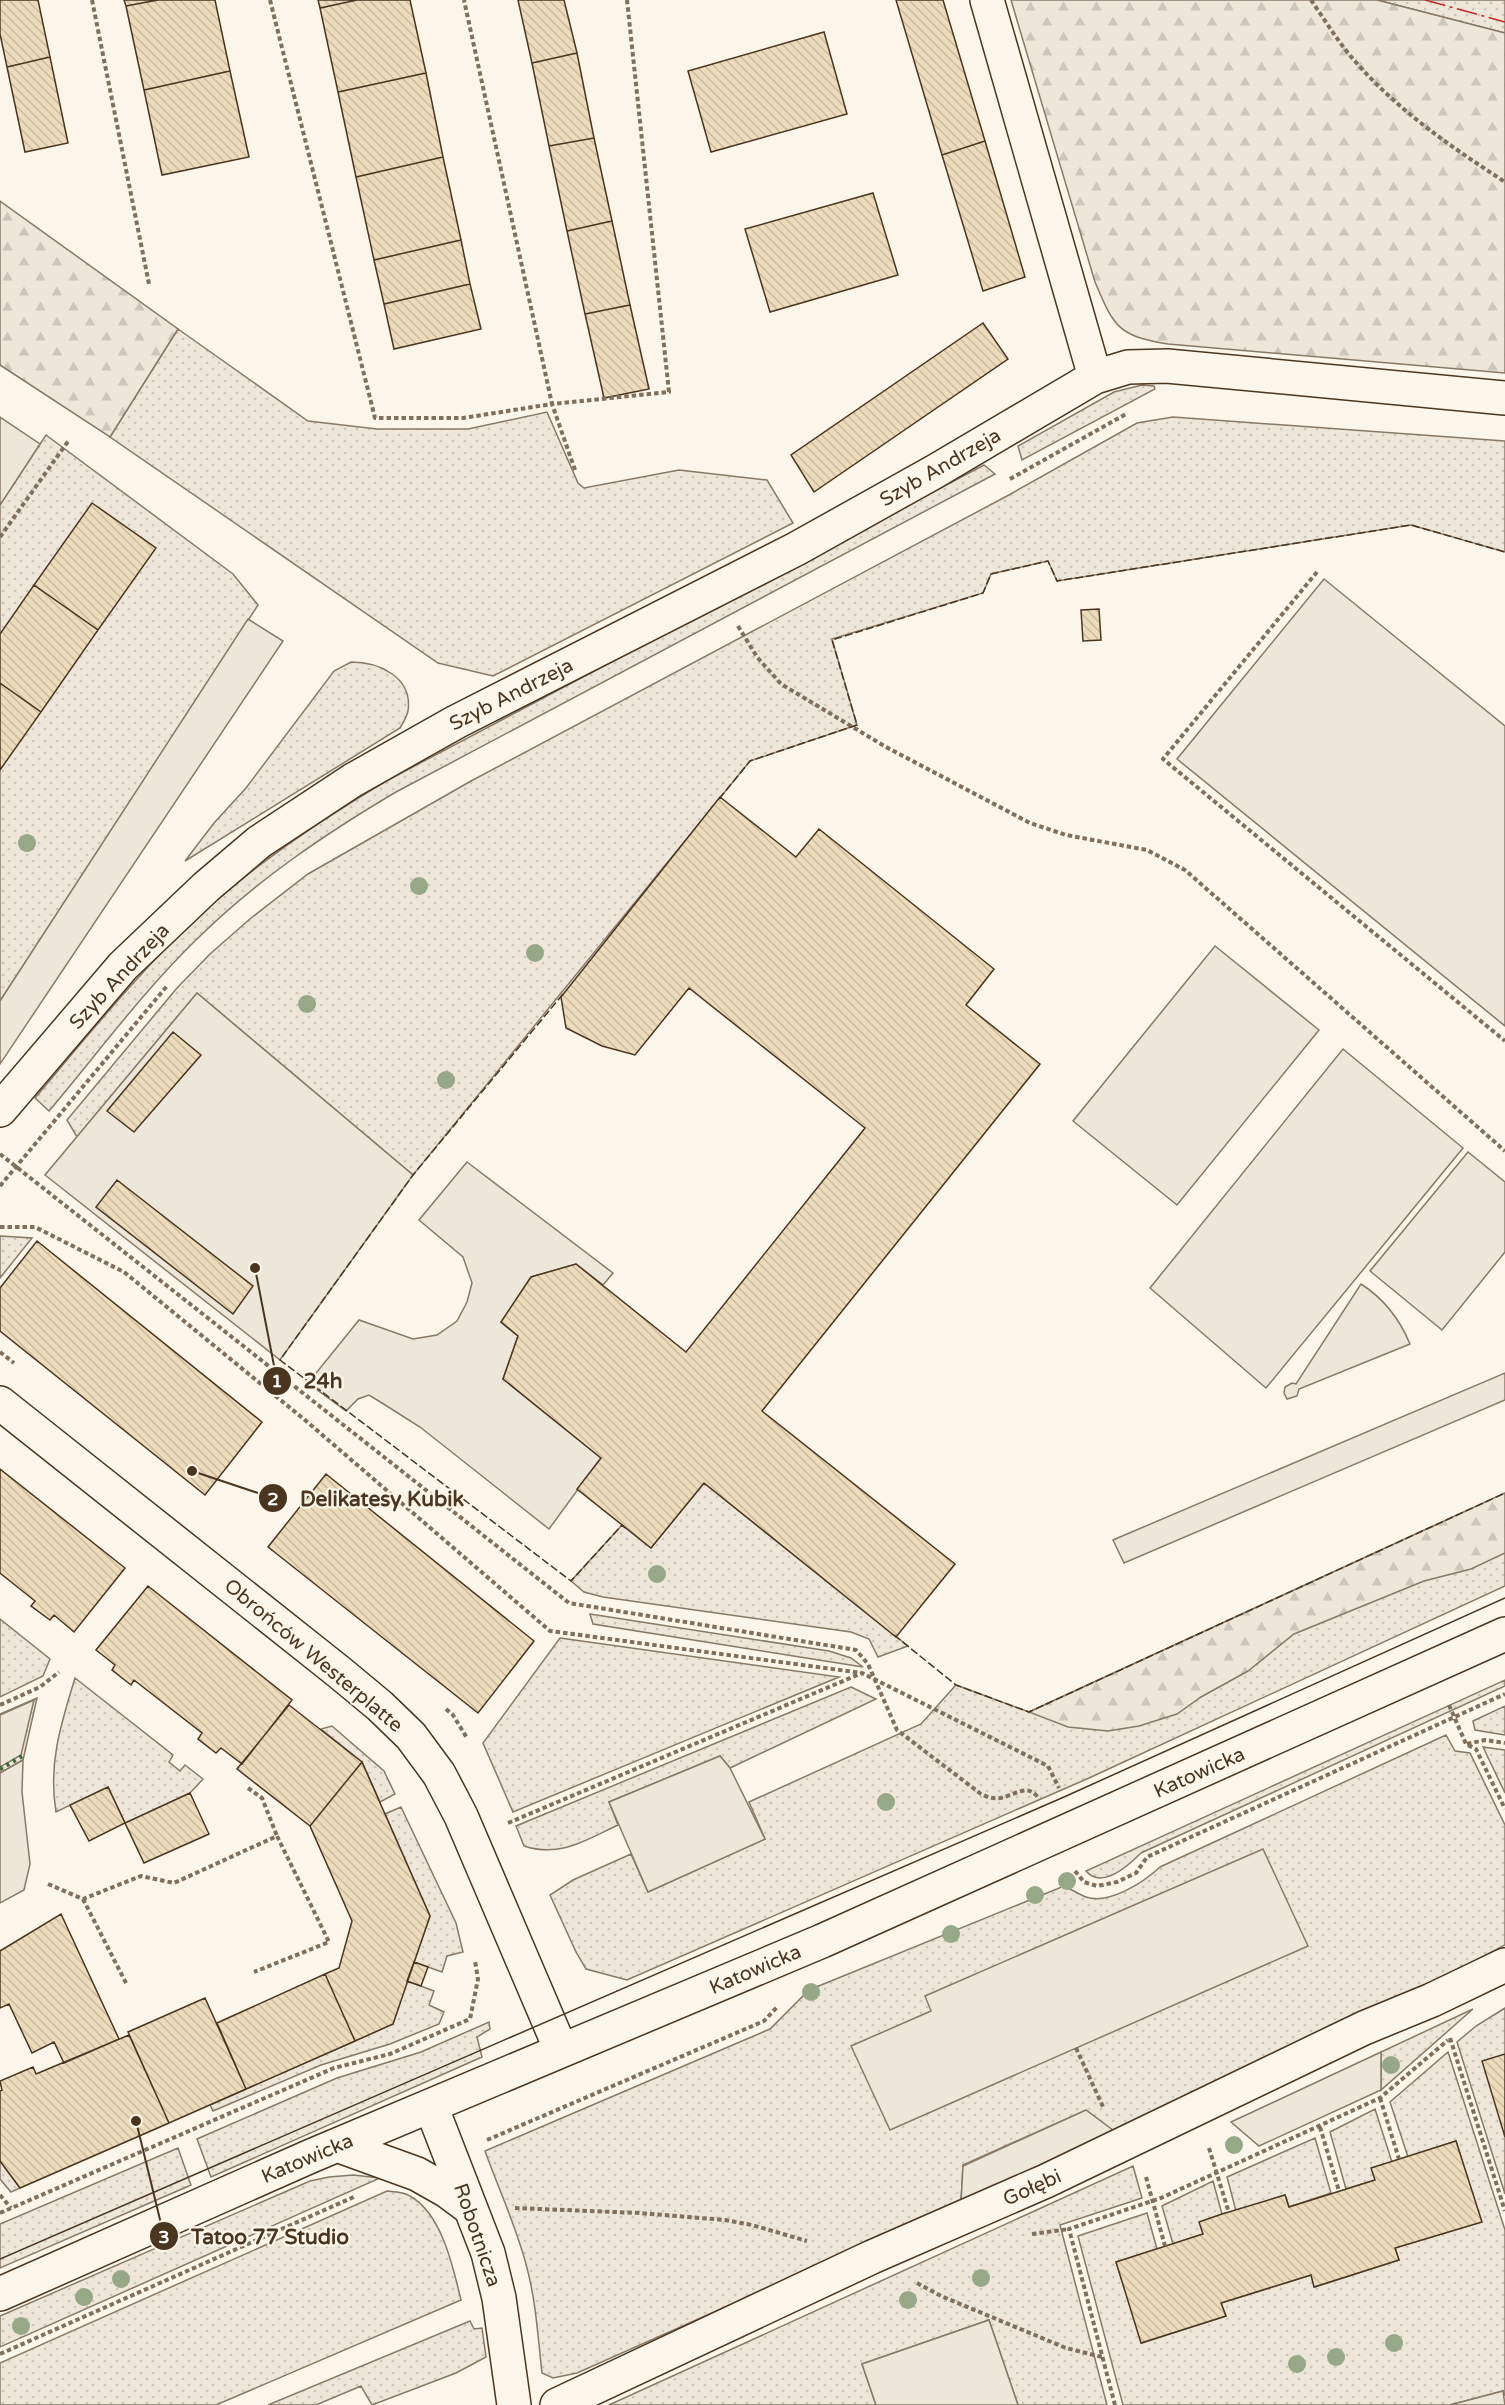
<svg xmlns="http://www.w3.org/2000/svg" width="1505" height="2405" font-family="'Varela Round',sans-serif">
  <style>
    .grass { fill: url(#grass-dots); stroke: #887966; stroke-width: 1.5 }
    .forest { fill: url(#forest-firs); stroke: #887966; stroke-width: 1.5 }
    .green { fill: #ede6d9; stroke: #887966; stroke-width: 1.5 }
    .parking { fill: #ede7d9; stroke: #887966; stroke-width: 1.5 }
    .building { fill: url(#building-back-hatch); stroke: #4a3520; stroke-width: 1.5 }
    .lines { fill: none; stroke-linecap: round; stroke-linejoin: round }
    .street-casing { stroke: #4a3520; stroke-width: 36 }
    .secondary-casing { stroke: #4a3520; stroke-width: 36 }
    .path { stroke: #7f6f5c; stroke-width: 4; stroke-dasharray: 4.5 3; stroke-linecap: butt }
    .street { stroke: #fbf6e9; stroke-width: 33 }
    .secondary { stroke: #fbf6e9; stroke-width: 33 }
    .tram { stroke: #4a3520; stroke-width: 1.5 }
    .hedge { stroke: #436837; stroke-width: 4.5; stroke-dasharray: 3 4.5; stroke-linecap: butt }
    .fence { stroke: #4a3520; stroke-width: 1.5; stroke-dasharray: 8 3; stroke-linecap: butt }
    .power { stroke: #c62828; stroke-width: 1.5; stroke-dasharray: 21 4.5 3 4.5; stroke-linecap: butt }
    .tree { fill: #96a887 }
    .labels { text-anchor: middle; stroke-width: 4.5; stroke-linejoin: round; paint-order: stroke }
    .street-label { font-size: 20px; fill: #4a3520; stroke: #fbf6e9 }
    .leader { fill: none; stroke: #4a3520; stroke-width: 2 }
    .callout-dot { fill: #4a3520; stroke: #fbf6e9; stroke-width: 2 }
    .mark-label { font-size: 18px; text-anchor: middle; font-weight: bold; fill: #fff }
    .callout-label { font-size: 21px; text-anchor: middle; font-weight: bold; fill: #4a3520; stroke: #fbf6e9; stroke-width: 4.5; stroke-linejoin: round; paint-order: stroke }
  </style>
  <defs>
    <pattern id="grass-dots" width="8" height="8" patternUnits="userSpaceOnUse" patternTransform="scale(1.5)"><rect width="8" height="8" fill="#ede6d9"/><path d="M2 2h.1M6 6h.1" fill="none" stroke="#cdc6ba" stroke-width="1.8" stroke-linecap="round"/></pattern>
    <pattern id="forest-firs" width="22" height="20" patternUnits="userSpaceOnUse" patternTransform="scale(1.5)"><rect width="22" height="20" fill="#ede6d9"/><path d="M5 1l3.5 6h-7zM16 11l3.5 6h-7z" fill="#cdc6ba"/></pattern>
    <pattern id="building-back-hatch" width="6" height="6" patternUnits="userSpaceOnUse" patternTransform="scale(1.5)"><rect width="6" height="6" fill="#ecdcbc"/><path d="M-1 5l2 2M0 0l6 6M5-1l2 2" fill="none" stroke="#ccbda1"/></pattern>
  </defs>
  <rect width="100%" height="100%" fill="#fbf6e9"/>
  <path class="grass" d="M1377 0H1505V33Z
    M178 329 308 421 377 429H468L547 412 578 483 584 488 679 470 767 480 793 523 493 676 438 663 110 437Z
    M1142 385 1154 386 1155 389 1022 460 1018 446 1114 392Z
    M1173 417 1505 441V552L1411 525 1057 581 1048 561 991 574 983 593 832 639 857 725 750 761 413 1175 197 993 77 1137 67 1120 177 988 210 954 251 918 308 874 471 781 1007 496 1137 423Z
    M46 435 233 574 258 605 0 1001V505Z
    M984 465 995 474 396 792C325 834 257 880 198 938 144 990 98 1053 49 1111L35 1098C89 1034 142 968 204 911 261 860 325 817 390 779Z
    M351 662C379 662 413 677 408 711 407 716 403 723 400 728L185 861 214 823 246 788 334 671Z
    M0 1236 32 1238 0 1278Z
    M704 1483 908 1646 878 1657 869 1639 851 1632 603 1597 584 1592 571 1581 622 1525 651 1548Z
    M1505 1493V1586L1089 1778 627 1980 586 1969 576 1952 550 1895 573 1880 631 1854 648 1892 765 1839 749 1802 921 1724 956 1685 1029 1712Z
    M590 1614 829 1651 851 1658 863 1667 593 1624Z
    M0 1619 50 1659 43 1676 0 1697Z
    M560 1638 839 1677 513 1812 483 1743Z
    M75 1678 173 1755 169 1762 180 1771 185 1765 203 1779 190 1793 125 1823 108 1787 56 1812C48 1763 61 1724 75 1678Z
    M1505 1680V1686L1141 1853C1129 1865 1102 1890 1086 1871Z
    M851 1687 876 1699 730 1768 720 1756 609 1802 618 1825C586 1840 560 1858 524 1846L516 1826Z
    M37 1698 23 1760 0 1773V1714Z
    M1505 1706V1735L1475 1730 1473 1721Z
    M332 1726 384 1771 395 1794 380 1802 362 1762 321 1729Z
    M1446 1735 1455 1751 1470 1753 1505 1825V1945L1431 1984 1118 2134 1086 2110 963 2165 961 2202 577 2373 553 2378 542 2373C538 2338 536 2302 527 2268 517 2228 499 2190 485 2151L770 2029 809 1990 1064 1886C1071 1889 1078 1894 1086 1897 1109 1905 1144 1882 1160 1867Z
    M1483 1747 1505 1750V1793Z
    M401 1807 456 1923 463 1952 447 1956 442 1972 414 1962 430 1916 385 1814Z
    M407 1981 434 1991 429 2005 444 2012 439 2024 390 2044 321 2065 213 2111 210 2105 393 2024Z
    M1505 2008V2194L1457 2042 1476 2026Z
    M1473 2009 1381 2090V2052Z
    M489 2022 490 2029 477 2037 482 2057 211 2177 197 2139 337 2078 421 2052Z
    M1448 2052 1505 2230V2396L1503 2391 1450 2405H1123L1078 2236 1147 2213 1157 2249 1116 2262 1142 2343 1226 2316 1221 2303 1311 2275 1315 2287 1399 2260 1395 2248 1481 2222 1456 2141 1408 2157 1390 2102Z
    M1375 2109 1392 2162 1375 2180 1346 2189 1330 2132Z
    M1315 2138 1331 2193 1289 2207 1285 2195 1236 2211 1227 2177Z
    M178 2148 191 2185 0 2268V2224Z
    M0 2161 20 2188 11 2192 0 2179Z
    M1133 2166 1142 2198 1060 2225 1107 2405H1018L989 2320 862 2364 876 2405H609Z
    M353 2175 380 2178 0 2347V2316L310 2181 329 2177Z
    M1213 2181 1222 2214 1203 2234 1173 2244 1162 2206Z
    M387 2191C394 2192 404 2192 410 2196 442 2214 453 2267 461 2300L216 2405H0V2363Z
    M470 2321 474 2329 482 2328 486 2357 456 2373 372 2405 361 2386 316 2405H268Z"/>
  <path class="forest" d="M1011 0H1377L1505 33V373L1168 344C1118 336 1114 327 1095 282Z
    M0 201 178 329 110 437 0 365Z
    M1505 1493V1553L1471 1569 1424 1581 1294 1634 1248 1671 1201 1697 1177 1714 1139 1726 1108 1731 1068 1727 1029 1712Z"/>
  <path class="green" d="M1324 579 1505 726V1026L1177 759Z
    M1215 946 1319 1030 1177 1205 1073 1121Z
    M1343 1049 1463 1148 1266 1388 1150 1288Z
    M1468 1152 1505 1182V1252L1442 1330 1370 1271Z
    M1361 1284C1383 1298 1400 1320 1410 1344L1299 1389 1297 1396 1287 1399 1284 1393 1285 1387 1292 1383 1296 1384Z
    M1505 1373V1400L1124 1563 1113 1540Z
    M34 1700 21 1755 0 1767V1715Z
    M989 2320 1018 2405H876L862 2364Z"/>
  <path class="parking" d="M0 417 40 444 0 505Z
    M248 619 283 641 0 1064V1001Z
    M197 993 413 1175 280 1360 45 1175Z
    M467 1162 613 1273 603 1285 576 1264 531 1277 501 1322 518 1336 503 1379 601 1458 549 1529 420 1427 382 1403 369 1395 358 1399 346 1411 308 1383 359 1320 413 1339 437 1335 457 1321 467 1302 472 1283 463 1257 419 1220Z
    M720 1756 730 1768 765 1839 648 1892 609 1802Z
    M23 1760 22 1792 30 1864 24 1890 0 1903V1773Z
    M1263 1849 1308 1946 890 2130 851 2046 931 2011 925 1996Z
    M1381 2052V2090L1259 2146 1231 2122Z
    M1086 2110 1118 2134 961 2202 963 2166Z
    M1503 2391 1505 2405H1450Z"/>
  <path class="building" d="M0 0H38L50 57 7 67 0 34Z
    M124 0H158L126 6Z
    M158 0H215L230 71 144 90 126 6Z
    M318 0H357L320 8Z
    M357 0H410L426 73 338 92 320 8Z
    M518 0H564L577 53 532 63Z
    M896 0H943L985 141 942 155Z
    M824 32 847 114 711 152 688 71Z
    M577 53 594 138 549 146 532 63Z
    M50 57 68 143 25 152 7 67Z
    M230 71 249 157 162 175 144 90Z
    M426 73 443 157 356 177 338 92Z
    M594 138 612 221 567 231 549 146Z
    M985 141 1025 277 983 291 942 155Z
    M443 157 461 240 374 260 356 177Z
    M873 193 898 275 770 312 745 229Z
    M612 221 630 305 585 314 567 231Z
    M461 240 470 284 384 304 374 260Z
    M470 284 481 329 394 349 384 304Z
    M630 305 649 389 604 398 585 314Z
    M983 323 1008 359 814 492 791 455Z
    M92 503 156 548 98 630 34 585Z
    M34 585 98 630 41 712 0 683V634Z
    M1099 609 1101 640 1083 641 1081 610Z
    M0 683 41 712 0 770Z
    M720 797 796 857 819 829 994 969 966 1005 1040 1064 762 1411 955 1564 896 1637 704 1483 651 1548 577 1489 601 1458 503 1379 518 1336 501 1322 531 1277 576 1264 686 1352 865 1128 689 988 635 1055 602 1046 566 1028 561 997Z
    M173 1032 201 1055 134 1132 107 1111Z
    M117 1180 253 1286 233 1314 96 1207Z
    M37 1241 262 1422 205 1495 0 1331V1288Z
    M0 1469 125 1568 74 1632 54 1615 50 1620 31 1606 35 1601 0 1573Z
    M326 1474 534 1641 478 1713 268 1547Z
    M148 1586 292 1700 242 1764 221 1748 216 1753 198 1739 202 1733 134 1680 131 1685 112 1670 115 1665 96 1650Z
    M289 1705 362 1762 310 1826 237 1769Z
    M362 1762 430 1916 393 2024 355 2041 325 1974 339 1968 352 1921 310 1826Z
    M108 1787 125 1823 89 1841 70 1805Z
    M190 1793 209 1834 144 1863 125 1823Z
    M61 1914 119 2039 64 2063 54 2042 32 2053 9 2004 0 2008V1951Z
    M414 1962 428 1967 421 1986 407 1981Z
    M325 1974 355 2041 246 2089 217 2023Z
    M205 1998 246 2089 169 2123 128 2032Z
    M129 2035 169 2123 20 2188 0 2161V2091L2 2090 0 2081 33 2067 36 2074Z
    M1505 2054V2137L1482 2061Z
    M1456 2141 1482 2222 1395 2248 1399 2260 1314 2287 1311 2275 1221 2303 1226 2316 1141 2343 1116 2262 1203 2234 1199 2222 1222 2214 1285 2195 1289 2207 1375 2180 1371 2168Z"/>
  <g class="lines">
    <g class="street-casing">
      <path id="street" d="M987 0 1095 377
        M0 1110 123 966 206 887 259 842 353 780 456 722 796 549 934 472 1095 377 1128 367 1167 366 1505 398
        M431 2106 488 2253 499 2298 514 2405
        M557 2405 872 2257 1046 2181 1364 2028 1432 2000 1505 1965"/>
    </g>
    <g class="secondary-casing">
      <path id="secondary" d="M0 1403 339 1672 380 1706 411 1736 439 1774 461 1816 561 2050
        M337 2145 417 2174 447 2191 470 2208
        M0 2294 311 2156 822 1941 1505 1634"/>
    </g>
    <path class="path" d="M92 0 149 284
      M270 0 375 418H463L552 404 464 0
      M1311 0C1325 20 1338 42 1354 60 1397 110 1450 146 1505 182
      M575 470 552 404 669 392 627 0
      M1010 479 1126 414
      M0 537 69 440
      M1317 572 1163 759 1505 1041
      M738 626 757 657 781 684 886 747 1030 823 1066 835 1147 850 1185 870 1505 1151
      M0 1154 569 1603 856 1650 868 1664 897 1730 981 1794C987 1797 992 1799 1000 1798 1013 1796 1030 1781 1039 1800
      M0 1186 167 986
      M0 1227H35L124 1272 305 1420 550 1631 862 1673
      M0 1352 14 1363
      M0 1705 40 1687 59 1672
      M1449 1705 1466 1744 1476 1749 1505 1809
      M446 1709 453 1715 467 1738
      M1467 1744 1485 1740 1505 1743
      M248 1788 262 1798 277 1836
      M508 1823 862 1673 1048 1766 1059 1788
      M1075 1871 1084 1882 1097 1886 1117 1882 1136 1873 1147 1857 1505 1694
      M48 1884 83 1899 141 1876 174 1883 277 1836 329 1942 254 1972
      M83 1899 127 1985
      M1450 2038 1505 2211
      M1076 2048 1104 2109
      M1380 2098 1399 2159
      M1320 2127 1339 2191
      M487 2140 764 2021 778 2006
      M1209 2148 1229 2213
      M1146 2177 1165 2246
      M0 2195 11 2208
      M515 2208 639 2213 725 2220 752 2225 807 2241
      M0 2213 334 2068 390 2054 470 2019 478 1979 475 1961
      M1032 2234 1069 2229
      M917 2283 941 2296 1066 2348 1102 2357
      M0 2354 356 2196
      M1115 2405 1069 2229 1161 2198 1380 2098 1448 2040"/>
    <use href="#street" class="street"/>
    <use href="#secondary" class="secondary"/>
    <path class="tram" d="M0 2259 1064 1797 1505 1598"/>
    <path class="hedge" d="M0 1769 24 1755"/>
    <path class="fence" d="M719 799 750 761 857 725 832 640 983 593 991 574 1048 561 1057 581 1411 525 1505 552
      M563 994 413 1175 280 1360 571 1581 622 1525 625 1528
      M894 1635 956 1685 1029 1712 1505 1493"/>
    <path class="power" d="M1425 0 1505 22"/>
  </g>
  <g class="tree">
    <circle cx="27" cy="843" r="9"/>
    <circle cx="419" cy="886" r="9"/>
    <circle cx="535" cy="953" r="9"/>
    <circle cx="307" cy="1004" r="9"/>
    <circle cx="446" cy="1080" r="9"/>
    <circle cx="657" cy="1574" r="9"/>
    <circle cx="886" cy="1802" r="9"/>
    <circle cx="1067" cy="1881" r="9"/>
    <circle cx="1035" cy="1895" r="9"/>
    <circle cx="951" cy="1934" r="9"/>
    <circle cx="811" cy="1992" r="9"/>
    <circle cx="1391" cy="2065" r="9"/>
    <circle cx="1234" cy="2145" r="9"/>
    <circle cx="981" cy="2278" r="9"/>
    <circle cx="121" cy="2279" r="9"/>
    <circle cx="84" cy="2297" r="9"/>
    <circle cx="908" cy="2300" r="9"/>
    <circle cx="21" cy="2326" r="9"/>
    <circle cx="1394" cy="2343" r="9"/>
    <circle cx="1336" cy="2357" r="9"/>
    <circle cx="1297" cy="2364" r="9"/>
  </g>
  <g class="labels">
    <g class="street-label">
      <text transform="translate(940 467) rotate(-30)" y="7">Szyb Andrzeja</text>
      <text transform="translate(511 694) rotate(-27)" y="7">Szyb Andrzeja</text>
      <text transform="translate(119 976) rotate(-47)" y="7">Szyb Andrzeja</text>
      <text transform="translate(314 1655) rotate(40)" y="7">Obrońców Westerplatte</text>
      <text transform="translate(1199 1772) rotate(-24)" y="7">Katowicka</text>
      <text transform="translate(755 1969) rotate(-23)" y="7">Katowicka</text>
      <text transform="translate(307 2158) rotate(-23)" y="7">Katowicka</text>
      <text transform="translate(1032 2187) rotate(-24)" y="7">Gołębi</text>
      <text transform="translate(478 2235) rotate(71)" y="7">Robotnicza</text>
    </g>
  </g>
  <path class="leader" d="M255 1268L277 1381M192 1471L273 1498M136 2121L164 2236"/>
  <g class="callout-dot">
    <circle cx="255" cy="1268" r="6"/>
    <circle cx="192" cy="1471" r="6"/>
    <circle cx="136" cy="2121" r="6"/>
    <circle cx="277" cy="1381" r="15"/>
    <circle cx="273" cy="1498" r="15"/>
    <circle cx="164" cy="2236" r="15"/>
  </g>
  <g class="mark-label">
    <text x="277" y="1387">1</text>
    <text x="273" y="1505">2</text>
    <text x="164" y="2243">3</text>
  </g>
  <g class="callout-label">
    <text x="323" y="1388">24h</text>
    <text x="382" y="1506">Delikatesy Kubik</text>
    <text x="270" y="2244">Tatoo 77 Studio</text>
  </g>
</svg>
